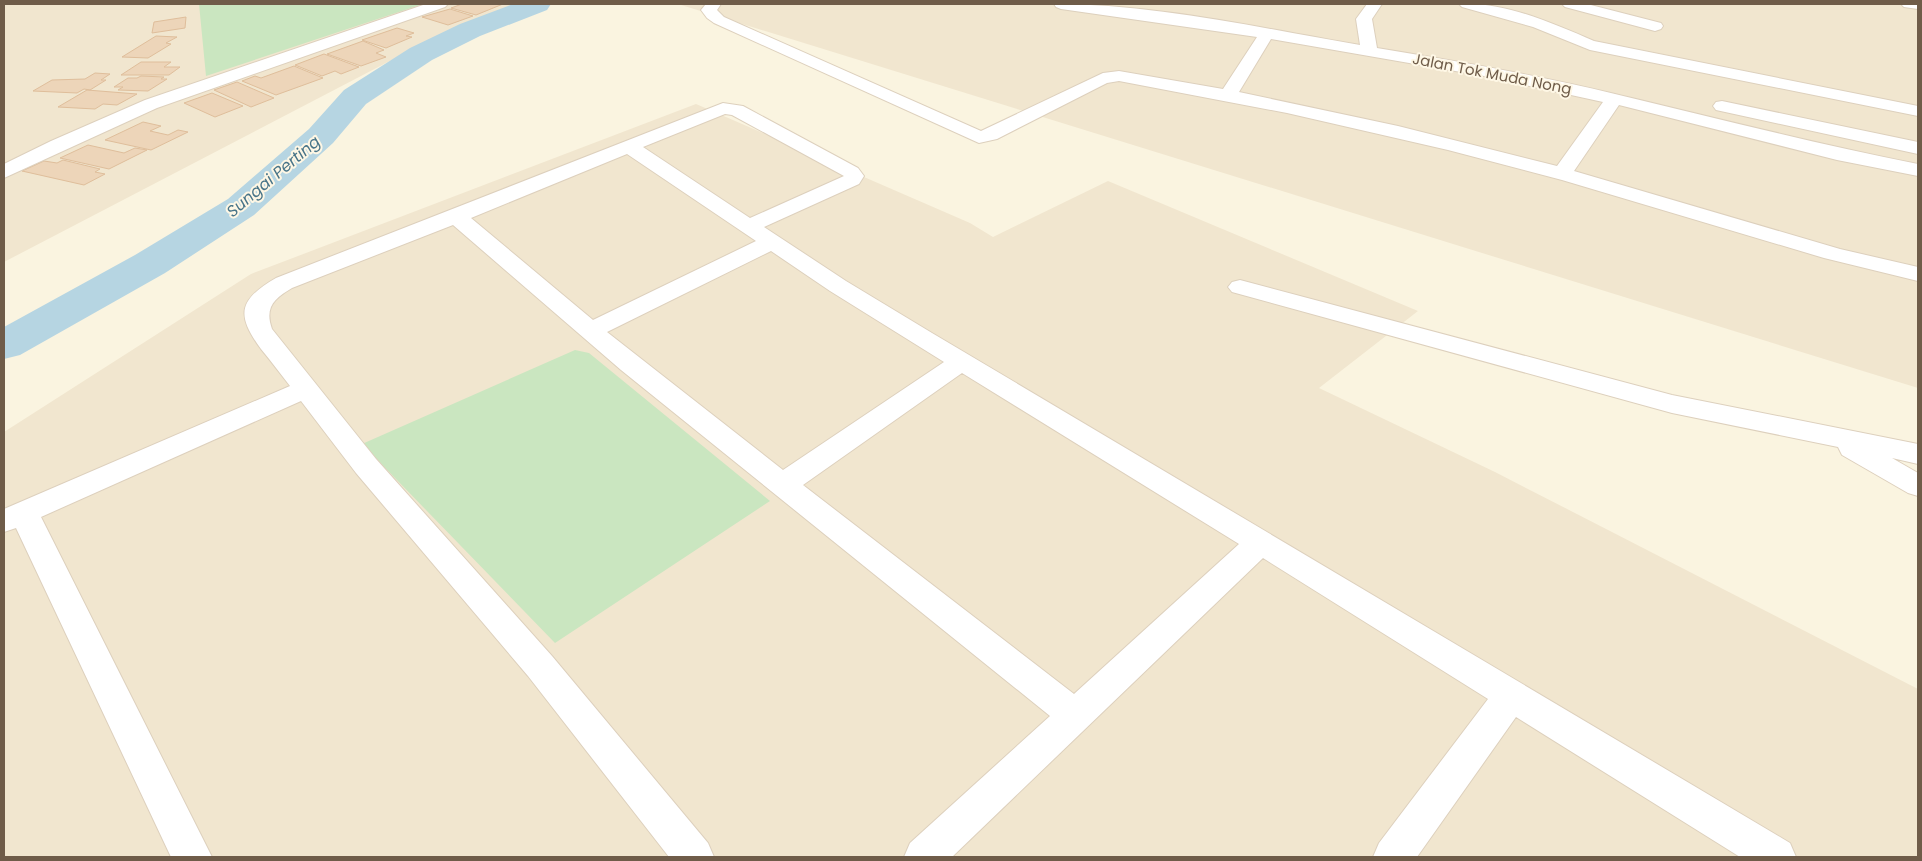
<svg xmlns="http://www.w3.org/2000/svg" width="1922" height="861" font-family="Poppins,sans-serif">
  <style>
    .residential { fill: #f1e6cf }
    .green { fill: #cae6c0 }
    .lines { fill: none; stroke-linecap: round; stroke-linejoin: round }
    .river { fill: #b6d5e2; fill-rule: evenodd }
    .building { fill: #edd5b9; stroke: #dfbe9b }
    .minor-casing { stroke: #ddd0bd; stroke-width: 2 }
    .minor { fill: #fff; fill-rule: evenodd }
    .labels { text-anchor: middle; stroke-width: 4; stroke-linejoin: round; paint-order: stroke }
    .far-street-label { font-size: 15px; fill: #6f5c49; stroke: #fef7e5 }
    .far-water-label { font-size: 16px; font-style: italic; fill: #487488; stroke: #fef7e5 }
  </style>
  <rect width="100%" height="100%" fill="#faf4e0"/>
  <path class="residential" d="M4 4H529L432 39 4 262Z
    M678 4H1918V388Z
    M696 104 970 223 993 237 1108 181 1418 311 1319 388 1495 472 1918 689V857H4V432L251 274Z"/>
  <path class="green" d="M199 4H423L206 76Z
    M575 350 589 353 770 501 555 643 362 444Z"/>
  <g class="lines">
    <path class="river" d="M513 4H551L547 10 480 36 432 60 366 104 333 143 254 215 165 273 20 355 4 359V327L135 255 228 199 309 129 344 90 410 48 460 24Z"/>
  </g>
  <path class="building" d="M462 4H503L476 15 451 8Z
    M450 9 473 16 448 25 422 17Z
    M186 17 185 28 152 33 154 22Z
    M397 28 414 33 406 36 412 37 386 48 362 40Z
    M156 36 177 37 166 43 171 44 148 58 122 57Z
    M363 41 384 50 376 53 386 57 361 66 327 54Z
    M324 54 359 67 341 74 335 71 322 76 295 65Z
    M141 62H171L164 67H180L169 75H121Z
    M294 66 323 78 276 95 242 81 255 76 261 78Z
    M95 73 110 74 101 80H106L90 90 84 89 77 93 33 91 52 80 85 79Z
    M141 76 164 77 161 79H167L148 91 118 90 123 87H114L128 78H137Z
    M237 82 274 98 251 107 214 90Z
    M87 90 137 94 117 105 103 104 95 109 58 107Z
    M212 93 243 106 215 117 184 103Z
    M143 122 161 126 150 131 168 135 178 130 188 132 151 150 105 140Z
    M88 145 124 153 135 148 147 150 109 169 60 158Z
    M63 160 100 169 95 172 105 174 84 185 22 171 44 161 57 163Z"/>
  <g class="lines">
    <g class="minor-casing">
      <path id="minor" d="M426 4H448L445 7 157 108 4 178V164L51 141 145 100Z
        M706 4H721L717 10 724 17 981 131 1103 73 1119 71 1223 89 1257 37 1061 9 1056 7 1054 4C1156 4 1260 28 1360 45L1356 19 1367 4H1382L1372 19 1377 48C1457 61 1536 75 1615 94 1716 118 1816 144 1918 164V176L1837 160 1619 105 1574 171 1840 249 1918 267V281L1824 258 1562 180 1448 150 1287 113 1119 81 1107 83 997 139 979 143 714 23 707 18 701 10ZM1271 39 1484 76 1603 102 1557 166 1398 126 1239 92Z
        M1459 4C1504 1 1554 24 1594 41L1918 106V116L1590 50 1533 27 1462 7Z
        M1562 4H1587L1661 23 1663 26 1661 29 1655 31 1565 7Z
        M1901 4H1918V9L1904 7Z
        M1722 101 1918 142V154L1716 110 1713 106 1716 102Z
        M723 103 743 106 858 168 864 176 859 184 764 227 846 281 932 333 1790 843 1796 857H1740L1516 717 1417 857H1373L1379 843 1488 699 1263 558 952 857H904L910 843 1050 716 621 370 453 225 292 288C275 298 264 307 272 329L376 459 552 656 708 843 714 857H669L528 676 356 473 301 401 41 517 212 857H171L16 528 4 532V509L290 386C280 373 271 361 261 349 236 315 238 300 276 278ZM725 114 732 115 844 176 750 218 643 147ZM627 154 756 241 593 320 471 218ZM771 251 830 291 944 362 783 470 607 332ZM962 373 1239 544 1074 694 803 485Z
        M1240 280 1672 395 1918 444V464L1892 458 1918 473V496L1908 493 1842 455 1838 447 1672 413 1232 292 1228 287 1232 282Z"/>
    </g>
    <use href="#minor" class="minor"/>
  </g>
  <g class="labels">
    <g class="far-street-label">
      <text transform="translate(1492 74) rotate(11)" y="5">Jalan Tok Muda Nong</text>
    </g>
    <g class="far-water-label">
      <text transform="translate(273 176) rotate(-40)" y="6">Sungai Perting</text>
    </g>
  </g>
  <rect width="1922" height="861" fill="none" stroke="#6f5c49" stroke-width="10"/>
</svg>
